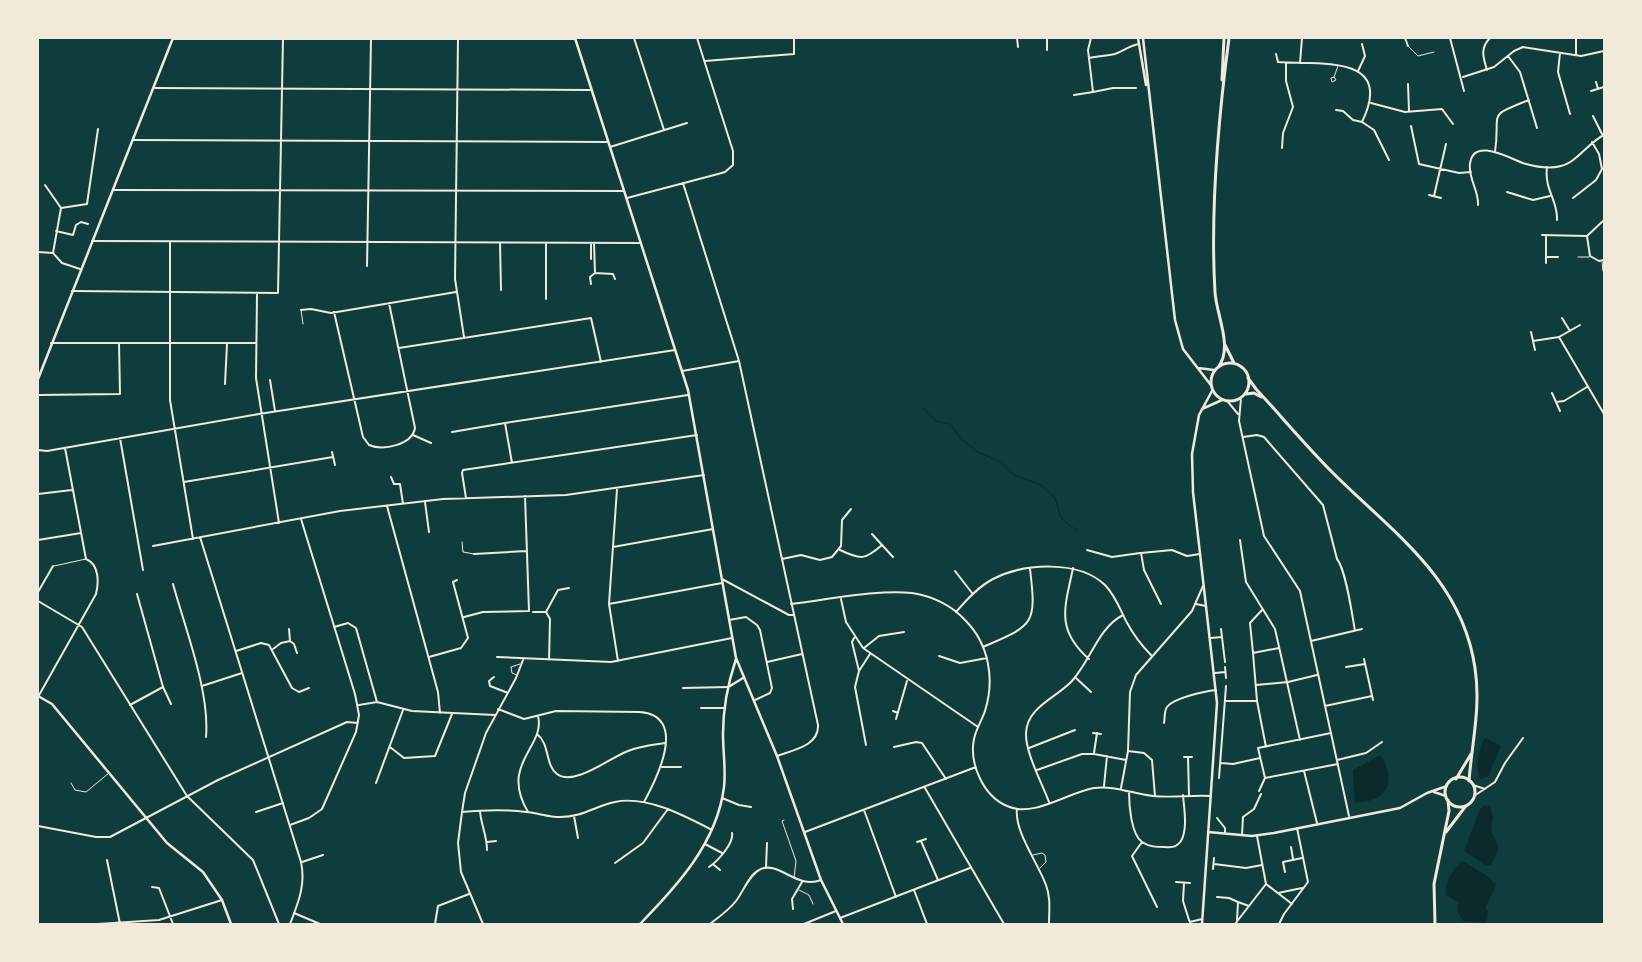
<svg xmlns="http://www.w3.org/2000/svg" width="1642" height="962" font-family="'Work Sans',sans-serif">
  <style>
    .water { fill: #0a2a2b }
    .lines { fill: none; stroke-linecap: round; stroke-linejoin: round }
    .stream { stroke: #0a2a2b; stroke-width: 1 }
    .service { stroke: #f1e9da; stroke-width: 1 }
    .minor { stroke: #f1e9da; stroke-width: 2 }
    .tertiary { stroke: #f1e9da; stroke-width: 2.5 }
    .primary { stroke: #f1e9da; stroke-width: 3 }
  </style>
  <rect width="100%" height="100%" fill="#0f3d3e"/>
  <path class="water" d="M1486 738 1501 746 1488 777 1480 779C1475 770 1478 744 1486 738Z
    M1380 755C1389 764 1392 784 1383 793 1376 801 1366 801 1357 803L1354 800 1353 770Z
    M1489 805 1493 816 1491 830 1499 848 1492 864 1486 866 1464 851 1479 811 1483 806Z
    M1463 861 1489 877 1496 885 1485 909 1488 911 1487 923 1463 921 1459 915 1457 906 1459 903 1446 895C1445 883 1452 867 1463 861Z"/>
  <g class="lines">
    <path class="stream" d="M923 408 936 421 950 424 961 439 978 452 1000 462 1014 475 1041 485 1055 498 1061 518 1077 531"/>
    <path class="service" d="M1409 47 1418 56 1434 52
      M1334 77 1331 78 1332 82 1336 80 1334 77 1338 66
      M1578 257H1589
      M1602 262 1603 271
      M301 310 303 324
      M462 542 463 552 474 554
      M54 566 86 559
      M517 675 512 673 511 667 520 664
      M71 783 75 790 86 792 109 773
      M784 820 782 821 796 861 794 878
      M1033 855 1042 853 1045 855 1046 862 1040 868
      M799 890 809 895 813 904"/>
    <path class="minor" d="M458 38 455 279 464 337
      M634 38 664 130
      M1017 38 1018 47
      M1047 38V50
      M1405 38 1408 46
      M1450 38 1464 91
      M1576 38V55
      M173 39H575
      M1560 53 1558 72 1570 114
      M1276 54 1278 62
      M1508 56 1520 72 1537 128
      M1089 58C1098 56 1106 56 1115 54 1124 51 1128 46 1139 44
      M705 61 794 54V38
      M1278 62C1321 65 1395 54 1362 122
      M1300 63 1302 38
      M1487 70C1483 57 1480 48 1490 38
      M1358 71 1365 56 1362 44
      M1463 77 1494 67 1514 51 1523 47 1581 56 1604 51
      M1596 82 1598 89
      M1408 84 1409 111
      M154 88 590 90
      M1591 91 1604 87
      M1093 92 1113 88H1136
      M1074 95 1093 92 1088 50 1091 38
      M1371 103 1405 112 1442 109 1453 124
      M1336 110 1343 111 1353 120 1362 122 1374 130 1389 160
      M1593 116 1603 136
      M1411 126 1419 164 1459 173 1471 172
      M133 140 608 142
      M610 147 687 123
      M1282 148 1283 133 1293 107 1286 81V64
      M1495 152C1501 111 1485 117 1529 100
      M1547 167C1544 190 1558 200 1557 220
      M683 183 739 361 818 725C819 746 793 750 777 756
      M45 185 61 208 87 204 98 129
      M113 190 623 191
      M1507 192 1533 200 1550 196
      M1429 195 1441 198
      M1434 196 1446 144
      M627 198 718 174 725 172 733 165V151L697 38
      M1573 198 1596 180 1602 169 1599 154 1592 142
      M1478 205C1479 191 1468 178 1470 164 1473 135 1514 161 1526 164 1537 167 1550 169 1561 166 1576 163 1589 142 1604 135
      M61 208 53 253 62 263 80 269
      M56 231 73 235 76 225 81 222 88 224
      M1542 235 1587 236 1604 220
      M1587 236 1590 256 1599 261 1604 260
      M92 241 641 243
      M170 242V400L193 539
      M500 243 501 290
      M594 243 595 273
      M546 244V299
      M591 244V259
      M38 252 53 253
      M1546 257H1558
      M1546 263V235
      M367 266 371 38
      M591 284 590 277 595 273 613 274 615 279
      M72 291 278 293 283 38
      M257 293 256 378 279 523
      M38 304V305
      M301 310 311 309 331 313 456 292
      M334 312 363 437 369 445C383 451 412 445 415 428L389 303
      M1562 318 1570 331
      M1531 332 1535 350
      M1559 337 1604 414
      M1533 341 1559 337 1580 325
      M51 343H256
      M399 348 591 318 601 362
      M682 371 739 361
      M270 380 275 411
      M225 384 227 344
      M1552 393 1560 411
      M38 395 120 394 119 343
      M1241 398 1239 421 1264 536 1300 591 1349 816
      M1228 402 1238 414
      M1556 402 1564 401 1587 387
      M452 432 505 423
      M413 435 431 443
      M1243 437 1257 435 1264 437 1323 505 1337 559C1346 570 1352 614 1355 631
      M120 438 143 570
      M38 450 47 451 259 414 675 350
      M332 452 335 465
      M512 463 505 423 688 395
      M391 477 394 484H400L403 504
      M184 482 333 457
      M617 489 609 604 618 661
      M38 494 72 490
      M466 498 462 473 463 470 697 435
      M425 502 429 532
      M387 506 438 692 440 713
      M872 534 893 557
      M200 537 301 862C306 885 298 903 290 924
      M38 540 81 533
      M1240 540 1246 582 1275 629 1300 740
      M153 546 340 511 443 499 566 495 704 475
      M613 547 713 529
      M840 550C861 560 865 560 882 545
      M1087 550 1112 557 1140 553
      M474 554 526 551
      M782 559 801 555 820 560 832 557 841 546 842 520 851 509
      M1073 568C1065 607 1055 629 1089 659
      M955 571 972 593
      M722 579 789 615H794
      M173 584C185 628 210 692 206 737
      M38 592 53 566
      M137 594 163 687 171 704
      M841 599 846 622 863 648 978 727
      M38 601 82 627 187 796 253 860 279 924
      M609 604 722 583
      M791 604C826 600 879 589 912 593 931 596 951 605 965 620 989 644 995 679 985 711 982 720 976 729 974 739 969 763 983 796 1007 806 1034 818 1066 793 1094 788 1114 785 1133 794 1153 796 1172 798 1191 795 1210 796
      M1161 604 1144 570 1141 553 1172 550 1187 556 1200 554
      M1196 604 1206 606
      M533 612H546L550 619 549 660
      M546 612 558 590 569 588
      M956 612C967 599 978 587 993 579 1024 563 1079 560 1105 585 1115 595 1120 609 1126 621 1133 634 1141 645 1151 655
      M464 617 483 612 529 611 525 496
      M729 620 746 617 757 625 760 630 772 688 770 693 755 700
      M334 627 348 623 356 628 377 702
      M289 629 290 641
      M1221 629 1225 662
      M854 638 852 642 859 671
      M1211 638 1222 637
      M1311 641 1362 629
      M983 647C1033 625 1037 626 1030 569
      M864 648 879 636 904 632
      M273 649 281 643 290 641 294 644 297 653
      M236 651 261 643 269 645 292 688 299 692 309 688
      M1253 653 1250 623 1262 610
      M939 656 960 663 987 658
      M429 657 461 648 468 638 453 582 457 580
      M497 657 611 662 732 638
      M1364 659 1373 700
      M767 662 802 654
      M1225 667 1226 678
      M1346 667 1365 664
      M1215 673 1225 672
      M494 677 489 681 490 686 508 693
      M1076 678 1091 692
      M1256 685 1288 682 1317 675
      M202 686 242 673
      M683 688 728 687
      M38 697 96 594C99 582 99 564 86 559L65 448
      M1226 701H1257
      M130 705 163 687
      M359 705 377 702 412 711 495 715
      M1325 706 1372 696
      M701 708H725
      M498 709 524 719 556 711 640 712C689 716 656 780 644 802
      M893 711 898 713
      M896 719 907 681
      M1164 723C1165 718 1164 711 1167 707 1173 698 1206 691 1216 690
      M1093 733 1101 734
      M1331 733 1258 748 1265 778 1338 764
      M537 734C550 744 545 765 557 774 574 787 611 757 628 751 640 746 652 745 665 743
      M866 745 855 687 859 671 870 654
      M390 747 404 758 435 756 452 714
      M894 747 916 742 922 743 946 779
      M1266 747 1257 701 1253 653 1279 648
      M1029 748 1075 730
      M1128 751 1144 753 1152 760 1155 796
      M1094 753 1097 733
      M1184 757H1192
      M1188 757 1189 795
      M1337 760 1366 753 1382 742
      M1221 763 1233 764 1260 758
      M662 767H681
      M1037 770 1082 754H1094L1126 760
      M1304 771 1317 823
      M1219 778 1226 686
      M376 783 403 710
      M1473 785 1485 789
      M1104 786 1107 756
      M925 788 1004 924
      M1121 788 1128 751 1130 692 1136 675 1192 611 1203 586
      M1259 791 1265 778
      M1129 792C1129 805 1131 834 1142 842 1149 847 1157 847 1165 847 1171 848 1177 847 1181 841 1188 829 1184 808 1183 795
      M1474 796 1495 782 1505 763 1523 738
      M722 798 739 805 751 807
      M1049 802C1042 783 1025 752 1026 733 1027 707 1056 698 1072 681 1091 660 1098 628 1123 615
      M1017 809C1014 831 1038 863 1046 885 1051 898 1049 911 1049 924
      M864 810 896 897
      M480 811C481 825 487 835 487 850
      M256 812 283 803
      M462 812C483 810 505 809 526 812 538 813 548 817 560 817 583 817 595 806 615 802 646 795 685 816 712 830
      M528 812C499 763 546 747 538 716
      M574 816 578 838
      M1217 818 1225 828V833
      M290 825 309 818 322 809 356 732 359 715 355 694 301 519
      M38 826 96 837H110L218 780 347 722 358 723
      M805 832 976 767
      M1242 835 1243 817 1254 809 1261 794
      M1257 836 1266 884 1292 904
      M921 841 938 880
      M487 842 496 841
      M917 842 926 839
      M1142 842 1132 856 1157 907
      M705 844 722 853
      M1291 847 1293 859
      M107 860 120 924
      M302 862 323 855
      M615 863 643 843 668 809
      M1214 864 1246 868 1262 865
      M714 865 720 870
      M709 867C718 861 734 843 732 833
      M766 867 767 843
      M1213 869 1214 858
      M1285 872 1283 862 1302 858
      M1176 882 1190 883
      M1184 883 1183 901 1189 920 1190 922 1202 919
      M152 887 159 888 173 924
      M914 890 927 924
      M1278 893 1302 888
      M1217 897 1229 898 1238 902
      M793 909 792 899 802 882
      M294 913 320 924
      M840 918 970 868
      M1237 920 1238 902 1249 906
      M98 924 159 920 222 900
      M435 924 438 906 469 894
      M483 924 461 872 458 843 462 812 465 793 486 733 516 678 523 660
      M710 924C719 917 729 910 736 901 743 892 749 875 759 870 778 859 796 890 821 880
      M804 924 836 911
      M1235 924 1266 884
      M1279 924 1284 914 1308 882 1297 828"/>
    <path class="tertiary" d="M575 38 688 390 736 658 777 756 821 880 843 924
      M1138 38 1146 85
      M1143 38 1175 320 1183 349 1210 384
      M1198 368 1214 370
      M38 379 173 38
      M1202 409 1222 400
      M730 686 743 678
      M38 696 52 704 167 843 203 872 222 900 231 924
      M1434 792 1446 796
      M1208 832 1252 836 1274 833 1400 808 1427 793 1447 786
      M640 924C677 886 717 843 724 787 726 770 723 752 723 734 723 709 728 683 736 659
      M1202 924 1217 703 1193 492 1192 454 1199 415 1212 391"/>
    <path class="primary" d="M1222 80 1224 38
      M1225 345 1234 363
      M1211 382a19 19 0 1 1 38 0a19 19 0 1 1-38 0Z
      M1219 366C1233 346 1216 314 1215 292 1210 208 1218 121 1229 38
      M1248 378 1256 389C1282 417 1306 446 1333 473 1392 532 1462 578 1475 668 1481 707 1472 742 1469 781
      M1246 394 1254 393 1261 397
      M1445 792a15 15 0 1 1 30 0a15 15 0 1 1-30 0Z
      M1456 779 1471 754
      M1446 832 1465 807
      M1435 924 1434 884 1449 811 1448 800"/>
  </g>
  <rect width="1642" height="962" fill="none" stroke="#f1e9da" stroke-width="78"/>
</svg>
